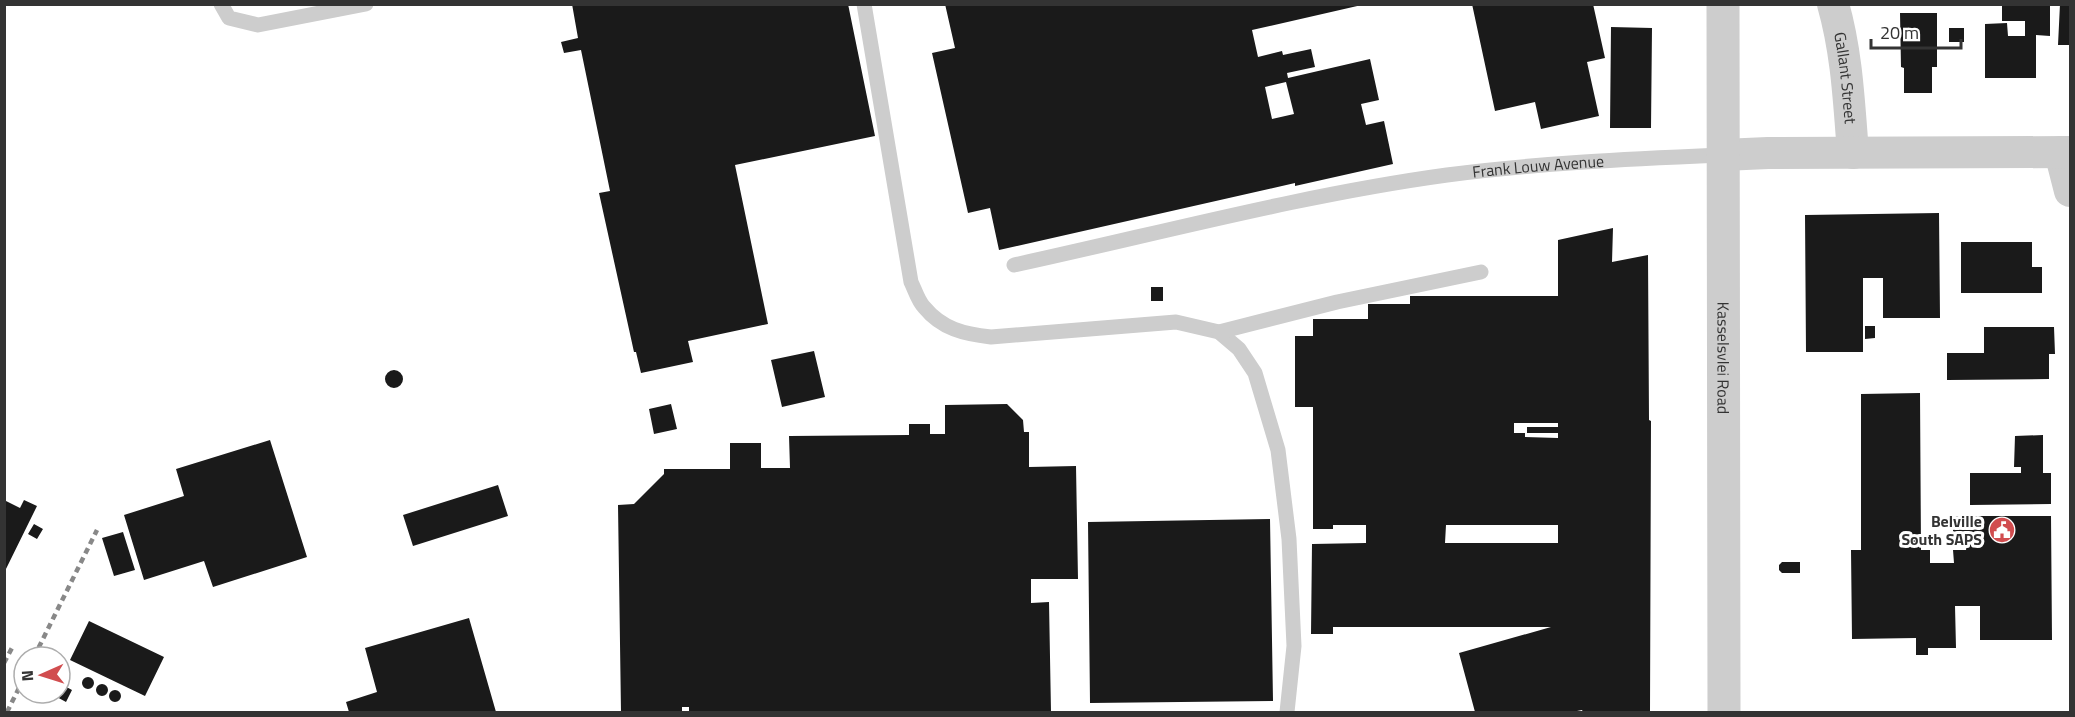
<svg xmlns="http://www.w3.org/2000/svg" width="2075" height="717" font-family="'Titillium Web',sans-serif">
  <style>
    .building { fill: #1a1a1a; fill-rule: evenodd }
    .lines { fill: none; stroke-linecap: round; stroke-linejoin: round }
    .service { stroke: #cdcdcd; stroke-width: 15 }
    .minor { stroke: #cdcdcd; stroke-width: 32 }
    .tertiary { stroke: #cdcdcd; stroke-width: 33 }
    .rail { stroke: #888; stroke-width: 4.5; stroke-dasharray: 6 4.5; stroke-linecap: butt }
    .labels { text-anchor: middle; stroke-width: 6; stroke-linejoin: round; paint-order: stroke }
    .street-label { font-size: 16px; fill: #333; stroke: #fff }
    .poi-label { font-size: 16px; font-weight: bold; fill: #333; stroke: #fff; text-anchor: end }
  </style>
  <rect width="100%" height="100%" fill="#fff"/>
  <path class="building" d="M572 4H848L875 136 735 165 768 324 688 341 693 362 641 373 636 352H634L599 193 610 191 581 50 564 53 561 42 578 38Z
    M945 4H1366L1252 30 1258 57 1282 51 1283 55 1311 49 1315 67 1287 73 1288 78 1370 59 1379 100 1361 104 1366 125 1384 121 1393 164 1295 186V183L999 250 990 208 968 213 932 53 955 48ZM1286 82 1294 114 1272 119 1265 87Z
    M1472 4H1593L1605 58 1587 62 1599 116 1541 129 1535 102 1495 111Z
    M2002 4H2050V36L2036 35V78H1985V24L2007 23 2008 36H2025V21H2002Z
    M2060 4H2070V45H2058Z
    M1900 13H1937V67H1932V93H1904V68L1901 67Z
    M1611 27 1652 28 1651 128H1610Z
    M1949 28H1964V42H1949Z
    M1939 213 1940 318H1883V278H1863V352H1806L1805 215Z
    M1613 228 1612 262 1648 255 1649 420 1651 421 1650 712H1583L1582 710 1572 712H1475L1459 653 1551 627H1333V634H1311L1312 544 1366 543V525H1333V529H1313V407H1295V336H1313V319H1368V304H1410V296H1558V240ZM1514 423H1558V427H1527V433H1558V438L1525 437V433H1514ZM1446 525H1558V543H1445Z
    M1961 242H2032V267H2042V293H1961Z
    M1151 287H1163V301H1151Z
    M1865 326H1875V338L1865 339Z
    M1984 327H2054L2055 354H2049V379L1947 380V353H1984Z
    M814 351 825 397 782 407 771 360Z
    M385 379a9 9 0 1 1 18 0a9 9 0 1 1-18 0Z
    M1920 393 1921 550H1930V563H1954L1953 550H1966L1967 544 1953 545V516H2051L2052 640H1980V606H1955L1956 648H1928V655H1916V638L1852 639 1851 550H1861V394Z
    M671 404 677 429 654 434 649 409Z
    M1007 404 1023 420 1024 432H1029V467L1076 466 1078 579H1031V603L1049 602 1051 712H689V707H682V712H621L618 505 634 504 664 474V469H730V443H761V468H790L789 436 909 435V424H930V434H945V405Z
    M2043 435V473H2051V504L1970 505V473H2021V467H2014L2015 436Z
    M270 440 307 557 213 587 204 561 144 580 124 515 184 496 176 469Z
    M498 485 508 516 413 546 403 515Z
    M4 500 20 508 24 500 37 506 4 573Z
    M1270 519 1273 701 1090 703 1088 522Z
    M34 524 43 529 37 539 28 534Z
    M123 532 135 570 114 576 102 538Z
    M1782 562H1800V573H1782L1779 570V565Z
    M469 618 496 712H349L346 702 377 692 365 648Z
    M89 621 164 657 145 696 70 660Z
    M82 683a6 6 0 1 1 12 0a6 6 0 1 1-12 0Z
    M96 690a6 6 0 1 1 12 0a6 6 0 1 1-12 0Z
    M61 684 72 690 66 702 55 696 57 693H60Z
    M109 696a6 6 0 1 1 12 0a6 6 0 1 1-12 0Z"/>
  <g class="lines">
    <g class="service">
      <path d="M221 4 229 18 258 25 366 4"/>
      <path d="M864 4 911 282C915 290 918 301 924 307 942 329 964 334 991 337L1176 322 1219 332 1239 349 1255 373 1278 450 1289 539 1294 646 1287 712"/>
      <path id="s1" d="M1014 265C1157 234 1301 195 1447 175 1538 163 1631 159 1723 155"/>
      <path d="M1219 332 1337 302 1481 272"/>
    </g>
    <g class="minor">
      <path id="s2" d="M1833 4C1847 53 1849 103 1853 153"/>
      <path d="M2060 152 2070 191"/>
      <path d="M1723 155 1768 153 2070 152"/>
    </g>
    <path class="tertiary" id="s3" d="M1723 4 1724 712"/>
    <path class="rail" d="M34 657 97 530
      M4 663 13 646
      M7 712 24 678"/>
  </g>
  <defs>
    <g id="civic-disc" transform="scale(1.35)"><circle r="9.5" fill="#d14d4f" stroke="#fff"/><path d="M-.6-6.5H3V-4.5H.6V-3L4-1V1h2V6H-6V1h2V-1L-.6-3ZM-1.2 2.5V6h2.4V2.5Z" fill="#fff"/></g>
  </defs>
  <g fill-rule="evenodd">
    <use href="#civic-disc" x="2002" y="530"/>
  </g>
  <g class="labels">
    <g class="street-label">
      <text dy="6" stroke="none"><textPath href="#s2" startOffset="75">Gallant Street</textPath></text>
      <text dy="6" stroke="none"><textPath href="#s1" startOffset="534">Frank Louw Avenue</textPath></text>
      <text dy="6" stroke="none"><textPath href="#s3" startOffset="354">Kasselsvlei Road</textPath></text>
    </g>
    <g class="poi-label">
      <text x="1982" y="527">Belville<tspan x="1982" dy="18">South SAPS</tspan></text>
    </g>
  </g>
  <rect width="2075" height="717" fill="none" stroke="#333333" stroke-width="12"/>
  <g transform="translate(42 675) rotate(267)"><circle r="28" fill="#ffffff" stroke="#adadad" stroke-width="1.5"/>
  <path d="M0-4.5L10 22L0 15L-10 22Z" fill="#d14d4f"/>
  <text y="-9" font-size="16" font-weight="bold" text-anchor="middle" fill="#333333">N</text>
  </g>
  <path d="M1871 39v9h90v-9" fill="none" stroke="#333333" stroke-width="3"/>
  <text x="1880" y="39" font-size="18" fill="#333333" stroke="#ffffff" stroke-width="4.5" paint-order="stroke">20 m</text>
</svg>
